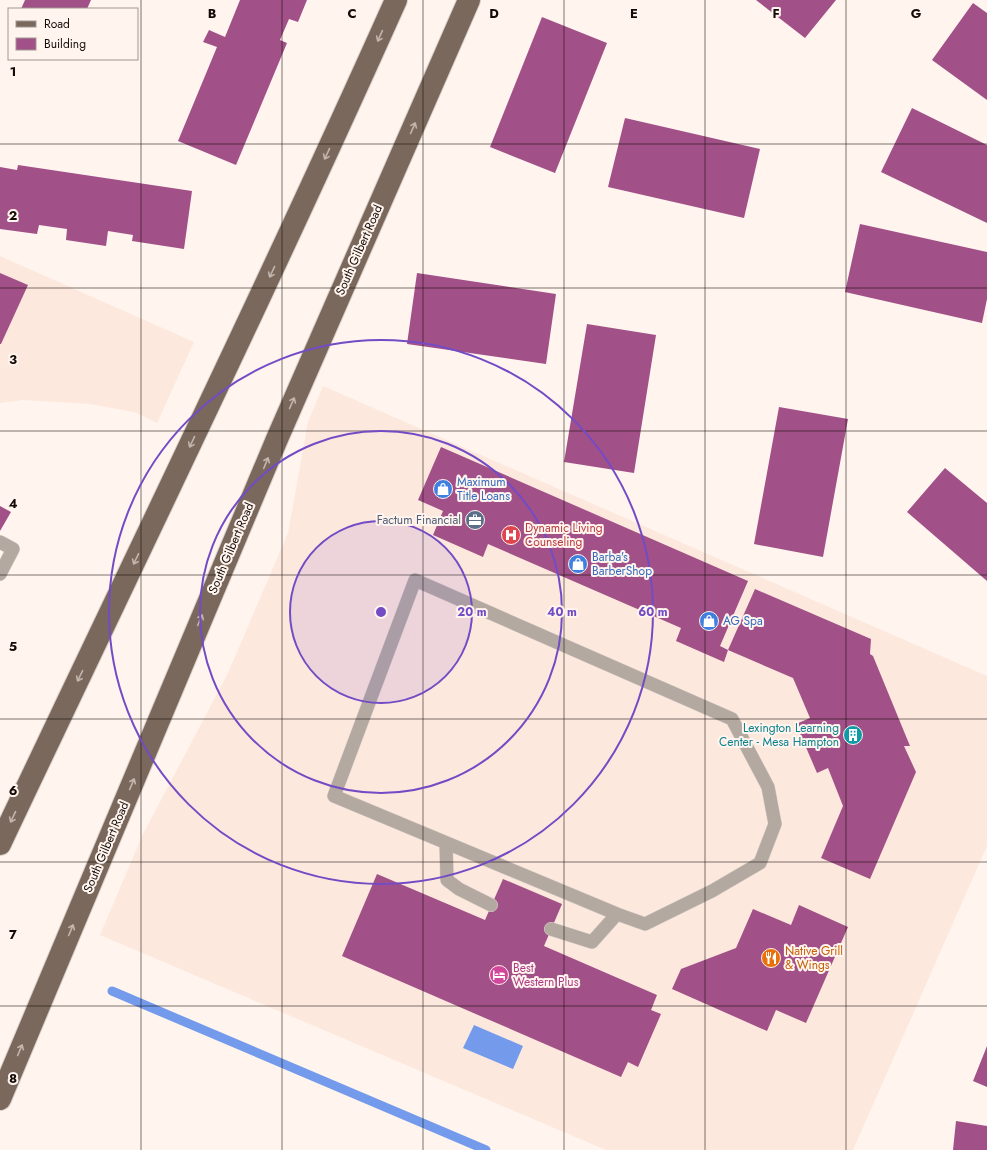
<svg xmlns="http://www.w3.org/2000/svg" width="987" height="1150" font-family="Jost,sans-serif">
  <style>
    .built { fill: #fde8dd }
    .water { fill: #749beb }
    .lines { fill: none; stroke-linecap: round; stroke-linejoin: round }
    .stream { stroke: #749beb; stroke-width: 9 }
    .building { fill: #a15188 }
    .service-casing { stroke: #d9cfc9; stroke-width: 14 }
    .primary-casing { stroke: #d9cfc9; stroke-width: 24 }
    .service { stroke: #b3a9a1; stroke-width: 13 }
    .primary { stroke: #7a685c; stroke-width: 22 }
    .oneway { stroke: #c3b5ac }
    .grid { fill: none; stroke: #140b07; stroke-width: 1; stroke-opacity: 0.55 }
    .ring { fill: none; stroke: #734cc5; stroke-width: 2 }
    .labels { text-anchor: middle; stroke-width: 4; stroke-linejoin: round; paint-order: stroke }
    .street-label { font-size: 12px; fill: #140b07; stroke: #fff4ee }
    .shop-label { font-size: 12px; fill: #366cbe; stroke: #fff4ee; text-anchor: start }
    .service-label { font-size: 12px; fill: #4e5e75; stroke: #fff4ee; text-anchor: end }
    .health-label { font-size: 12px; fill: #be3a42; stroke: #fff4ee; text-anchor: start }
    .culture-label { font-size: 12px; fill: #0d838f; stroke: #fff4ee; text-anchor: end }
    .food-label { font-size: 12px; fill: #c56008; stroke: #fff4ee; text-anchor: start }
    .hotel-label { font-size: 12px; fill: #b23c85; stroke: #fff4ee; text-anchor: start }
    .grid-label { font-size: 13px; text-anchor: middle; font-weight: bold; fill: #140b07; stroke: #fff4ee; stroke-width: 4; stroke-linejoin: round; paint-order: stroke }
    .centre { fill: #734cc5; stroke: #fff4ee; stroke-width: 2 }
    .ring-label { font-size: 12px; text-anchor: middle; font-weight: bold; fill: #734cc5; stroke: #fff4ee; stroke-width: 4; stroke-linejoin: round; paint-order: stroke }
  </style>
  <rect width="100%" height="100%" fill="#fff4ee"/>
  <path class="built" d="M0 256 194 342 157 423 134 412 90 404 23 400 0 403Z
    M323 386 987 676V846L853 1150H606L100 935 143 834 228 673 288 533 308 422Z"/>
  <path class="water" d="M474 1025 523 1046 513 1069 463 1048Z"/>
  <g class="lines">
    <path class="stream" d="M112 991 486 1150"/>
  </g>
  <path class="building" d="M25 0H91L87 9H21Z
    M240 0H307L298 22 289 19 280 40 287 43 236 165 178 141 217 47 203 42 209 30 225 37Z
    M756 0H836L805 38Z
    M973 3 987 13V100L932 60Z
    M542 17 607 43 555 173 490 147Z
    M912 108 987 145V223L881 172Z
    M625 118 760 149 744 218 608 187Z
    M18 165 192 191 184 249 132 241 133 235 108 231 106 246 66 240 67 229 39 225 37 234 0 229V167L17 170Z
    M860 224 987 252V299L982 323 845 292Z
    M0 273 28 285 1 344H0Z
    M417 273 556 294 546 364 407 344Z
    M587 324 656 335 634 473 564 462Z
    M779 407 848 419 823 557 754 544Z
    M441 447 748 581 720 646 728 650 724 662 676 641 681 628 488 544 483 557 433 535 443 511 418 500Z
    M945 468 987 503V581L907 512Z
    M0 506 11 512 0 531Z
    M755 589 871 639 870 654 873 656 910 746H904L916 772 870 879 821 858 843 806 828 768 817 773 796 724 810 718 793 678 728 650Z
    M377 874 485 920 503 879 562 904 544 946 657 995 651 1010 661 1014 638 1067 628 1062 621 1077 342 956Z
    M799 905 848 927 806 1023 776 1010 767 1031 672 989 681 969 736 948 753 909 791 925Z
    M987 1046V1087L973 1081Z
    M956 1121 987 1126V1150H953Z"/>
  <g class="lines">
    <g class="service-casing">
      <path id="service" d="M0 542 13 549 0 574
        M415 580 732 719 768 787 775 824 760 863 712 891 645 924 617 914 334 796Z
        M446 843 447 880 459 889 491 905
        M551 929 592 942 617 914"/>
    </g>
    <g class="primary-casing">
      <path id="primary" d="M0 844C133 563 269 284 396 0
        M0 1099 277 439 469 0"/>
    </g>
    <use href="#service" class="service"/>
    <use href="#primary" class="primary"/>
  </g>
  <defs><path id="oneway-shaft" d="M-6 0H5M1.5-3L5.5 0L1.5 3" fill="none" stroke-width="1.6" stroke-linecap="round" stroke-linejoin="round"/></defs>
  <g class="oneway">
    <use href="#oneway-shaft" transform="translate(380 36) rotate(114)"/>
    <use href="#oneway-shaft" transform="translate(413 128) rotate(-66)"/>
    <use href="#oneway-shaft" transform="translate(327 154) rotate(115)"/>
    <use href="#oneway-shaft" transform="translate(272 272) rotate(115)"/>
    <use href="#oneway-shaft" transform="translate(292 403) rotate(-66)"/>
    <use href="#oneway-shaft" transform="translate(192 442) rotate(115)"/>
    <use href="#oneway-shaft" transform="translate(266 463) rotate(-67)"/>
    <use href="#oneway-shaft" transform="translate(136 559) rotate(116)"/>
    <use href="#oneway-shaft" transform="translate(200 620) rotate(-67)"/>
    <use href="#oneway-shaft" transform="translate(80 676) rotate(116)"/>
    <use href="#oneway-shaft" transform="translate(132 784) rotate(-67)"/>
    <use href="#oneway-shaft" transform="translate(13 817) rotate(115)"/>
    <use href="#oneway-shaft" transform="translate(71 930) rotate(-67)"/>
    <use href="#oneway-shaft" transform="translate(20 1050) rotate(-67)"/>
  </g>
  <path class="grid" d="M141 0V1150M282 0V1150M423 0V1150M564 0V1150M705 0V1150M846 0V1150M0 144H987M0 288H987M0 431H987M0 575H987M0 719H987M0 862H987M0 1006H987"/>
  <circle cx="381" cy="612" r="91" fill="#734cc5" fill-opacity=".12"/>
  <g class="ring">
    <circle cx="381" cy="612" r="91"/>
    <circle cx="381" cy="612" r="181"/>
    <circle cx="381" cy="612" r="272"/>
  </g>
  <defs>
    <g id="shop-disc" transform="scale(1)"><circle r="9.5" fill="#3f7fe0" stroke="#fff4ee"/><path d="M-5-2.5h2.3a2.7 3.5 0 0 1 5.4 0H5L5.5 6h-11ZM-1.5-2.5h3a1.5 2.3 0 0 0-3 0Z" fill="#fff"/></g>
    <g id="office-disc" transform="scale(1)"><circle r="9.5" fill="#5c6f8a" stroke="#fff4ee"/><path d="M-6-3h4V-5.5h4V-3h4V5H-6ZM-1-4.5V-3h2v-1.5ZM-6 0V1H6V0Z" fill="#fff"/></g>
    <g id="hospital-disc" transform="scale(1)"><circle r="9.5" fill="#e0444e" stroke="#fff4ee"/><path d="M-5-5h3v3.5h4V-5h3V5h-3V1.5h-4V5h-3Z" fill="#fff"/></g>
    <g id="building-disc" transform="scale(1)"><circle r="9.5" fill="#0f9aa8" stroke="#fff4ee"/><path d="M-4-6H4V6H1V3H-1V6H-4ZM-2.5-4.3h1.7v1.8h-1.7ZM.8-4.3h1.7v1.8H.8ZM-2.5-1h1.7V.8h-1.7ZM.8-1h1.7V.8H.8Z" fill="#fff"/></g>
    <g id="restaurant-disc" transform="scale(1)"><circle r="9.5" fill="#e8710a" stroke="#fff4ee"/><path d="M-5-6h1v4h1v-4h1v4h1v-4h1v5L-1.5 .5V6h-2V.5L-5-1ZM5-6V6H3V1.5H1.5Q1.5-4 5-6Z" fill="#fff"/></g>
    <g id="hotel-disc" transform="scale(1)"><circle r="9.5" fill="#d1479c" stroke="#fff4ee"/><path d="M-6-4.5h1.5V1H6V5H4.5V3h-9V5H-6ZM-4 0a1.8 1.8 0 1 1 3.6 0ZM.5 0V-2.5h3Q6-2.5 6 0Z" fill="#fff"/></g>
  </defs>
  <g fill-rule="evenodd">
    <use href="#shop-disc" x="443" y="489"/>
    <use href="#office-disc" x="475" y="520"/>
    <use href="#hospital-disc" x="511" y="535"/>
    <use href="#shop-disc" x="578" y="564"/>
    <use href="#shop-disc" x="709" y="621"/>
    <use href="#building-disc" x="853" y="735"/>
    <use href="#restaurant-disc" x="771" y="958"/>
    <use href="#hotel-disc" x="499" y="975"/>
  </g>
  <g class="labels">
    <g class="street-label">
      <text transform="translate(359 250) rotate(-66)" y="4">South Gilbert Road</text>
      <text transform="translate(231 548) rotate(-67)" y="4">South Gilbert Road</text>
      <text transform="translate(106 847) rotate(-67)" y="4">South Gilbert Road</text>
    </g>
    <g class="shop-label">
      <text x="457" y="486">Maximum<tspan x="457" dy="14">Title Loans</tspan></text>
      <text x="592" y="561">Barba's<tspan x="592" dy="14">BarberShop</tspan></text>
      <text x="723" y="625">AG Spa</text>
    </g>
    <g class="service-label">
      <text x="461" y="524">Factum Financial</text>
    </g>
    <g class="health-label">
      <text x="525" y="532">Dynamic Living<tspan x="525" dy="14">Counseling</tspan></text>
    </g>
    <g class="culture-label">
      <text x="839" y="732">Lexington Learning<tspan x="839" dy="14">Center - Mesa Hampton</tspan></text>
    </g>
    <g class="food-label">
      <text x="785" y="955">Native Grill<tspan x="785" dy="14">&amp; Wings</tspan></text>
    </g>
    <g class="hotel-label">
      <text x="513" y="972">Best<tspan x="513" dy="14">Western Plus</tspan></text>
    </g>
  </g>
  <g class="grid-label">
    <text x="212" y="18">B</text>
    <text x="352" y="18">C</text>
    <text x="494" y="18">D</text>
    <text x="634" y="18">E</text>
    <text x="776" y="18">F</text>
    <text x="916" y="18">G</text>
    <text x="13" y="76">1</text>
    <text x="13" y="220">2</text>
    <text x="13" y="364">3</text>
    <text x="13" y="508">4</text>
    <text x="13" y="651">5</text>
    <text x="13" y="795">6</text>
    <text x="13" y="939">7</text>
    <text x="13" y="1083">8</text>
  </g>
  <circle cx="381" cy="612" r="6" class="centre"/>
  <g class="ring-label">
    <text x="472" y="616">20 m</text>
    <text x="562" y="616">40 m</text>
    <text x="653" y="616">60 m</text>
  </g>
  <rect x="8" y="8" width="130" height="52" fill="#fff4ee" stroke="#a19792"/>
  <rect x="16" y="21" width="20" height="6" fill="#7a685c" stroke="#a19792"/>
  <text x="44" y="28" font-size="12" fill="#140b07">Road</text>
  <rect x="16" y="38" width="20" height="12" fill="#a15188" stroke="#a19792"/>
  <text x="44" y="48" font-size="12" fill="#140b07">Building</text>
</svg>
